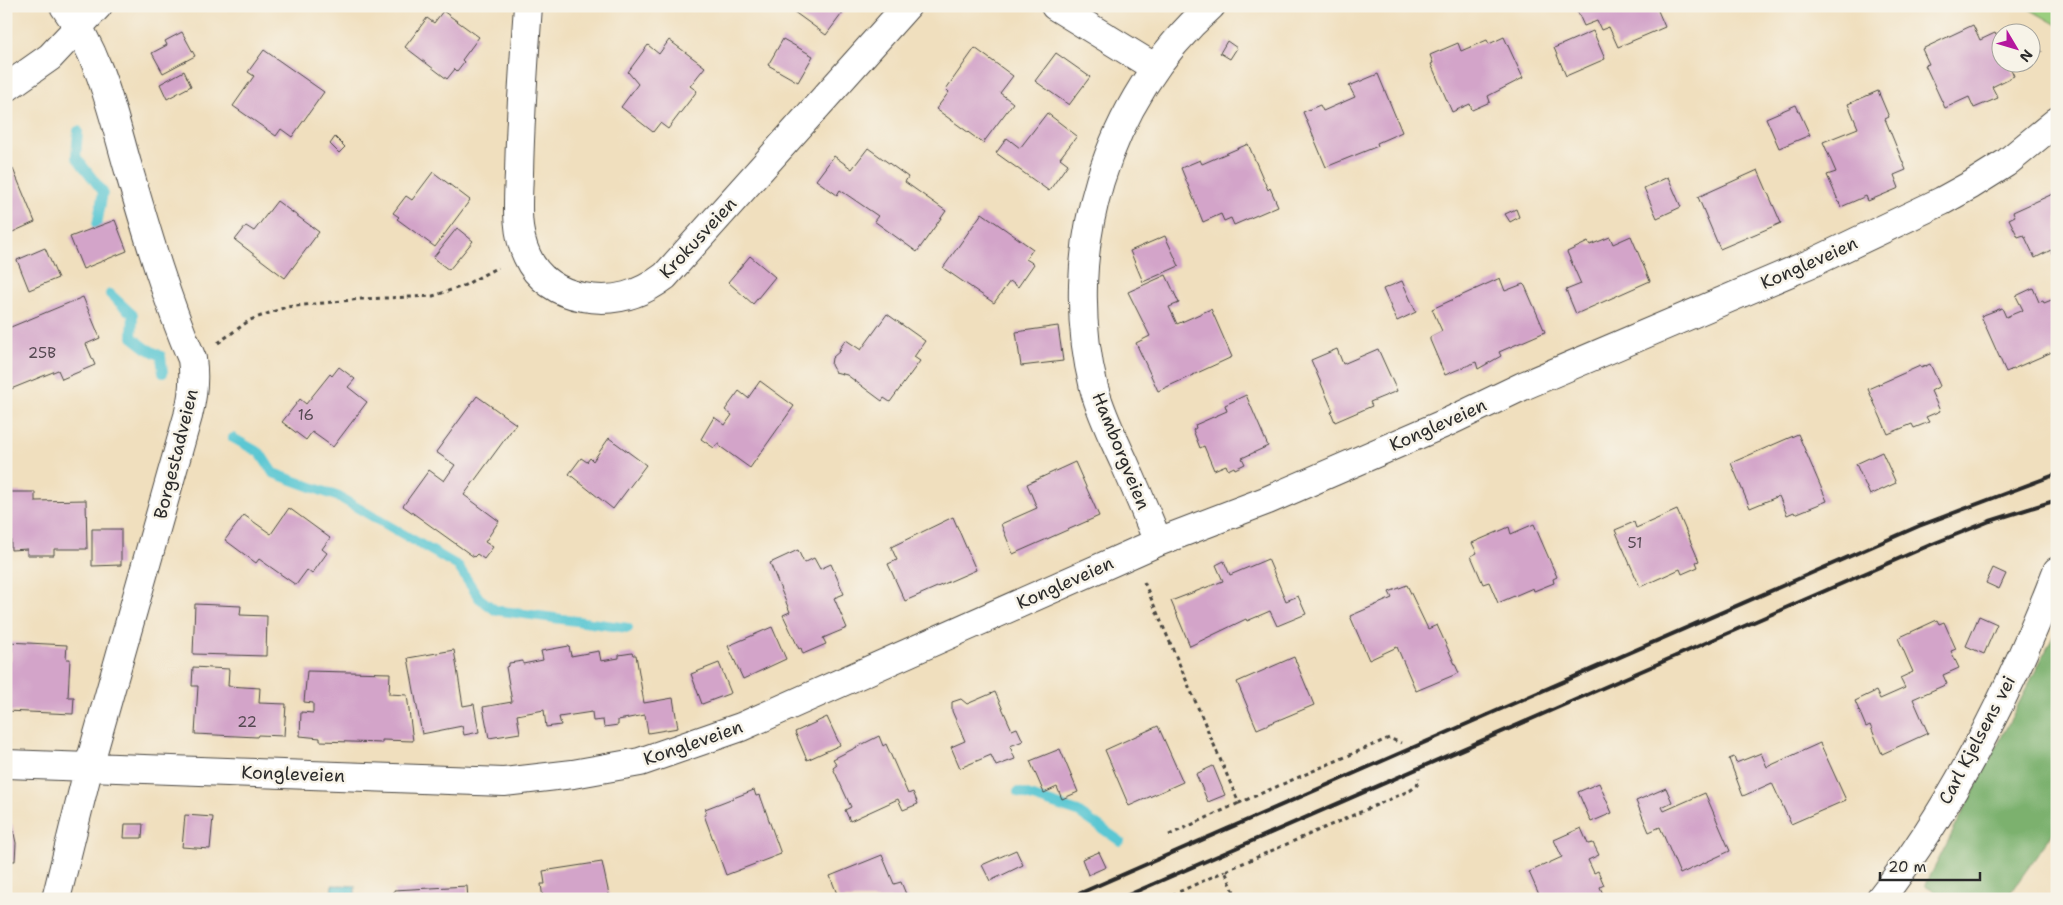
<svg xmlns="http://www.w3.org/2000/svg" width="2063" height="905" font-family="'Shantell Sans',sans-serif">
  <style>
    .green { fill: #9bce7f; stroke: #637c55 }
    .forest { fill: #7cb16e; stroke: #546e4c }
    .water { fill: #5bc7d3; stroke: #43797f }
    .lines { fill: none; stroke-linecap: round; stroke-linejoin: round }
    .stream { stroke: #5bc7d3; stroke-width: 10 }
    .building { fill: #d3a4c9 }
    .minor-casing { stroke: #494641; stroke-width: 30 }
    .major-casing { stroke: #494641; stroke-width: 30 }
    .path { stroke: #494641; stroke-width: 3; stroke-dasharray: 4 4; stroke-linecap: butt }
    .minor { stroke: #fff; stroke-width: 28 }
    .major { stroke: #fff; stroke-width: 28 }
    .rail { stroke: #2b2b2b; stroke-width: 4 }
    .labels { text-anchor: middle; stroke-width: 5; stroke-linejoin: round; paint-order: stroke }
    .number-label { font-size: 15px; fill: #554952 }
    .street-label { font-size: 18px; fill: #2b2b2b; stroke: #f7f3e8 }
  </style>
  <rect width="100%" height="100%" fill="#f7f3e8"/>
  <filter id="ink" filterUnits="userSpaceOnUse"><feTurbulence type="fractalNoise" baseFrequency=".02" numOctaves="2"/><feDisplacementMap in="SourceGraphic" scale="10" xChannelSelector="R" yChannelSelector="G"/><feConvolveMatrix kernelMatrix="1 2 1 2 8 2 1 2 1" color-interpolation-filters="sRGB"/></filter>
  <filter id="wash" filterUnits="userSpaceOnUse"><feTurbulence type="fractalNoise" baseFrequency=".0096" numOctaves="4" result="noise"/><feDisplacementMap in="SourceGraphic" scale="20" xChannelSelector="R" yChannelSelector="G"/><feGaussianBlur stdDeviation="1.12" result="paint"/><feColorMatrix in="noise" values="0 0 0 0 0 0 0 0 0 0 0 0 0 0 0 0 0 1.4 0 .05"/><feComposite in="paint" operator="in"/></filter>
  <g filter="url(#wash)">
    <rect width="100%" height="100%" fill="#f0dfbe"/>
    <path class="green" d="M2024 6H2057V25Z"/>
    <path class="forest" d="M2057 629V827L2006 899H1947L1925 886Z"/>
    <path class="water" d="M332 885 355 886V899H331Z"/>
    <g class="lines">
      <path class="stream" d="M78 131 76 157 103 192 97 225
        M110 294 133 315 132 337 146 348 161 356 163 373
        M233 438 260 453 273 473 339 497 458 566 479 598 495 610 628 628
        M1018 792 1078 812 1120 841"/>
    </g>
    <g id="blocks">
      <path class="building" d="M786 6H854L851 10 847 7 826 35Z
        M1575 6H1656L1665 27 1618 47 1609 27 1601 30 1597 21 1584 26Z
        M443 11 479 37 462 60 464 62 457 71 455 69 447 79 405 47 427 18 434 23Z
        M1973 25 1980 40 1995 33 1996 35 2000 33V62H2008L2014 76 1992 87 1998 98 1974 108 1969 97 1945 108 1925 65 1929 64 1922 49Z
        M1593 31 1605 59 1566 76 1554 48Z
        M182 32 195 56 163 73 152 53 167 45 165 41Z
        M2035 35 2042 52 2030 56V37Z
        M1504 37 1523 78 1488 96 1490 102 1472 110 1470 104 1452 112 1431 64 1433 63 1430 55 1458 43 1461 51 1487 40 1489 44Z
        M783 39 813 56 798 82 768 65Z
        M669 40 705 67 690 86 697 91 668 129 660 123 653 132 621 107 638 84 628 72 648 45 659 54Z
        M1227 41 1237 48 1230 59 1220 53Z
        M975 48 1013 76 1000 93 1013 103 983 143 936 109 949 92 946 89Z
        M264 50 324 92 292 137 281 129 276 136 233 106 254 76 248 72Z
        M1056 53 1090 77 1069 105 1035 81Z
        M184 71 191 86 167 99 160 84Z
        M1378 74 1402 132 1377 143 1378 146 1326 167 1303 112 1320 105 1323 111 1355 97 1349 86Z
        M1878 91 1889 117 1885 119 1906 170 1894 175 1899 188 1868 201 1866 196 1841 207 1827 175 1836 172 1823 142 1858 128 1848 104Z
        M1796 105 1810 135 1779 148 1766 118Z
        M1047 113 1077 136 1060 158 1068 164 1049 191 996 153 1007 138 1020 148Z
        M335 137 345 147 339 153 330 144Z
        M1248 144 1268 190 1270 188 1278 206 1234 225 1231 218 1224 221 1221 214 1203 222 1181 168 1200 160 1202 164Z
        M868 148 908 177 905 182 946 211 917 252 874 221 878 216 840 190 837 195 816 180 834 156 852 169Z
        M13 169 35 222 6 235V172Z
        M1758 170 1781 223 1720 249 1698 197Z
        M433 172 470 200 435 247 397 219 399 217 393 213 406 196 412 200Z
        M1668 177 1681 207 1657 218 1644 188Z
        M2057 192V254L2053 256 2051 250 2035 258 2024 235 2018 237 2009 219 2015 216 2013 212Z
        M277 201 319 232 285 278 235 240 246 226 254 231Z
        M1516 209 1519 217 1510 222 1505 214Z
        M982 213 1033 249 1026 259 1034 264 1018 287 1010 281 994 303 943 268Z
        M115 220 127 251 83 269 70 237Z
        M457 228 473 241 449 270 433 258Z
        M1165 236 1179 266 1143 282 1130 251Z
        M1631 236 1650 281 1576 314 1566 290 1581 284 1567 252 1588 242 1590 245 1610 237 1613 244Z
        M45 248 58 278 29 290 17 260Z
        M750 256 775 277 753 304 728 282Z
        M1166 275 1179 303 1169 307 1177 324 1211 309 1232 357 1158 391 1136 343 1150 336 1128 292Z
        M1500 278 1505 291 1523 284 1525 286 1545 332 1499 352 1501 356 1478 369 1476 362 1445 375 1430 340V337L1442 331 1432 309Z
        M1402 281 1416 312 1397 321 1383 289Z
        M2033 288 2039 302 2043 301 2044 303 2054 299 2057 307V357L2055 358 2052 352 2006 372 1981 316 2002 308 2006 317 2023 310 2016 296Z
        M83 297 100 338 86 344 95 365 62 379 58 370 6 391V329Z
        M887 314 925 341 914 357 920 361 890 402 884 398 882 401 847 375 835 372 831 365 832 358 841 350 839 349 846 340 861 350Z
        M1058 326 1063 361 1021 366 1016 332Z
        M1337 349 1343 364 1378 349 1397 391 1370 402 1372 406 1335 422 1331 412 1333 411 1311 360Z
        M1930 364 1940 386 1931 391 1940 411 1926 417 1929 422 1914 428 1912 424 1888 434 1868 389 1920 366 1921 368Z
        M339 367 355 379 348 387 367 402 333 447 312 432 306 440 282 422 300 399 306 404 330 374 332 376Z
        M760 381 794 406 750 468 718 445 719 442 714 448 701 439 714 417 725 425 732 415 725 410 739 391 748 398Z
        M1246 395 1268 446 1242 458 1245 464 1235 469 1234 467 1228 470 1226 465 1214 470 1204 446 1200 448 1193 430 1196 428 1195 425 1227 411 1225 405Z
        M477 396 516 424 464 495 499 521 485 542 493 547 484 559 477 554 474 557 403 506 429 470 444 481 455 465 436 452Z
        M1798 434 1827 501 1795 514 1794 512 1787 515 1779 496 1750 508 1731 463Z
        M609 438 646 465 613 509 569 474 581 458 587 462 590 458 593 461Z
        M1882 452 1896 483 1870 495 1856 464Z
        M1075 462 1099 516 1013 554 1001 524 1037 508 1027 484Z
        M6 492H35V501L86 500 87 549H54V555H27V549L11 550 10 506H6Z
        M289 508 330 538 322 549 327 553 312 574 307 570 296 585 259 559 256 563 225 540 244 515 271 534Z
        M1677 510 1699 561 1696 562 1698 567 1682 574 1680 569 1640 587 1615 530 1634 522 1636 528Z
        M953 517 976 570 905 601 888 564 897 560 891 547Z
        M1534 524 1557 577 1553 579 1554 583 1534 591 1533 588 1498 603 1489 582 1483 584 1471 556 1477 553 1472 543 1509 527 1511 534Z
        M92 529H121V565L92 566Z
        M798 550 804 563 814 558 820 569 831 564 844 594 834 598 847 628 823 638 826 644 803 654 801 648 799 649 783 615 790 612 770 563Z
        M1268 559 1286 601 1298 596 1306 614 1277 626 1270 611 1247 621 1246 619 1190 646 1171 601 1223 581 1216 565 1224 561 1230 575Z
        M1993 568 2006 574 1999 589 1986 583Z
        M1407 585 1428 629 1437 625 1459 673 1416 691 1397 647 1369 660 1350 616 1392 598 1389 592Z
        M195 604 241 606 240 615 267 616 266 656 193 654Z
        M1979 616 1997 624 1984 654 1966 646Z
        M1937 620 1939 624 1944 622 1956 649 1951 651 1959 668 1943 675 1947 684 1913 699 1928 733 1882 754 1870 725 1866 727 1855 701 1876 691 1880 699 1905 688 1900 678 1913 672 1898 638Z
        M772 627 786 659 743 679 728 646Z
        M8 642 67 645 66 659H70L68 697H74L73 714 6 711V660H11V652H7Z
        M569 646 571 656 599 651 601 661 619 658V655L632 653 633 655H636L644 703 673 698 678 728 648 733 645 715 618 720V725L604 727 603 720 593 721 592 712 559 717 561 725 546 727 544 710 517 715 520 733 489 738 483 707 512 702 506 667 509 666V663L523 661V664L543 660 541 651Z
        M454 650 463 706 474 704 479 732 464 735 462 726 422 734 408 658Z
        M1294 657 1314 705 1257 729 1237 682Z
        M719 663 731 693 702 704 691 674Z
        M193 667 229 669 228 686 260 688 259 703 286 704 284 736 258 735 257 737 195 734 198 686H192Z
        M307 671 390 673 389 694 407 695 413 741 382 740V743L320 741V738L300 736 301 712 313 713V703L304 702Z
        M995 692 1012 730 1017 728 1023 741 1010 746 1015 759 996 766 991 755 960 768 951 747 965 741 952 711V702L961 699 967 704Z
        M827 717 840 745 807 760 795 732Z
        M1158 726 1183 782 1129 806 1105 750Z
        M879 736 883 746 886 744 908 794 913 792 918 804 903 810 898 799 850 821 845 810 851 807 833 768 837 765 833 759Z
        M1820 743 1846 800 1791 824 1772 783 1743 796 1729 759 1734 757 1736 763 1761 753 1767 767Z
        M1060 749 1078 792 1062 799 1057 787 1044 793 1030 761Z
        M1213 766 1225 795 1208 802 1196 774Z
        M1599 783 1612 813 1591 822 1578 792Z
        M1666 788 1672 802 1662 807 1664 811 1705 793 1730 851 1680 874 1660 827 1649 832 1636 801Z
        M754 790 756 796 760 795 781 854 726 875 704 815 707 813 705 809Z
        M185 815 213 817 210 849 182 847Z
        M6 824H12L16 843 15 861H6Z
        M125 824H143L142 838H124Z
        M1581 828 1588 844 1593 843 1599 855 1588 860 1594 873 1598 871 1604 885 1600 887 1605 899H1541L1529 872 1562 857 1554 840Z
        M1016 850 1023 865 990 881 982 865Z
        M1099 852 1106 867 1088 875 1082 859Z
        M882 855 894 884 901 882 908 899H839L830 876Z
        M602 862 610 899H543L541 884H545L543 871Z
        M467 886 468 899H395L394 890Z"/>
    </g>
  </g>
  <g filter="url(#ink)">
    <use href="#blocks" fill-opacity="0" stroke="#494641" stroke-width="1"/>
    <g class="lines">
      <g class="minor-casing">
        <path id="minor" d="M528 6C524 62 520 118 519 174 518 201 515 231 527 256 537 279 559 293 583 297 614 303 640 295 665 276L907 6
          M1055 6 1154 67
          M6 88 50 57 98 6
          M1158 542C1147 515 1136 489 1124 462 1113 438 1101 414 1094 388 1060 252 1105 100 1211 6
          M6 764 504 782 573 774 640 762 741 727 1158 542 1268 500 1450 421 1523 386 1814 262 1942 201 1971 185 2006 163 2057 121
          M56 899 89 766 188 416C193 396 195 379 192 359 165 296 146 229 127 164 111 108 100 54 64 6"/>
      </g>
      <g class="major-casing">
        <path id="major" d="M1880 899C1956 802 2013 685 2057 571"/>
      </g>
      <path class="path" d="M218 343 250 320 286 307 361 299 433 296 463 286 498 267
        M1144 582 1239 803 1389 738 1401 743
        M1169 835 1239 803
        M1172 895 1225 871
        M1237 899 1225 871 1411 790 1417 785 1419 778"/>
      <use href="#minor" class="minor"/>
      <use href="#major" class="major"/>
      <path class="rail" d="M1067 899 1919 526 2057 474
        M1119 899 1930 545 1990 521 2057 500"/>
    </g>
  </g>
  <g class="labels">
    <g class="number-label">
      <text x="42" y="358">25B</text>
      <text x="306" y="420">16</text>
      <text x="1635" y="548">51</text>
      <text x="247" y="727">22</text>
    </g>
    <g class="street-label">
      <text transform="translate(698 238) rotate(-47)" y="6">Krokusveien</text>
      <text transform="translate(1809 263) rotate(-24)" y="6">Kongleveien</text>
      <text transform="translate(1438 425) rotate(-24)" y="6">Kongleveien</text>
      <text transform="translate(1121 451) rotate(68)" y="6">Hamborgveien</text>
      <text transform="translate(176 454) rotate(-76)" y="6">Borgestadveien</text>
      <text transform="translate(1065 583) rotate(-24)" y="6">Kongleveien</text>
      <text transform="translate(1977 740) rotate(-62)" y="6">Carl Kjelsens vei</text>
      <text transform="translate(693 743) rotate(-19)" y="6">Kongleveien</text>
      <text transform="translate(293 774) rotate(2)" y="6">Kongleveien</text>
    </g>
  </g>
  <rect width="2063" height="905" fill="none" stroke="#f7f3e8" stroke-width="25"/>
  <g transform="translate(2016 48) rotate(128)"><circle r="24" fill="#f7f3e8" stroke="#a5a39c"/>
  <path d="M0-4L9 19L0 12L-9 19Z" fill="#b5179e"/>
  <text y="-8" font-size="14" font-weight="bold" text-anchor="middle" fill="#2b2b2b">N</text>
  </g>
  <path d="M1880 872v8h100v-8" fill="none" stroke="#2b2b2b" stroke-width="2.5"/>
  <text x="1888" y="872" font-size="15" fill="#2b2b2b" stroke="#f7f3e8" stroke-width="4" paint-order="stroke">20 m</text>
</svg>
